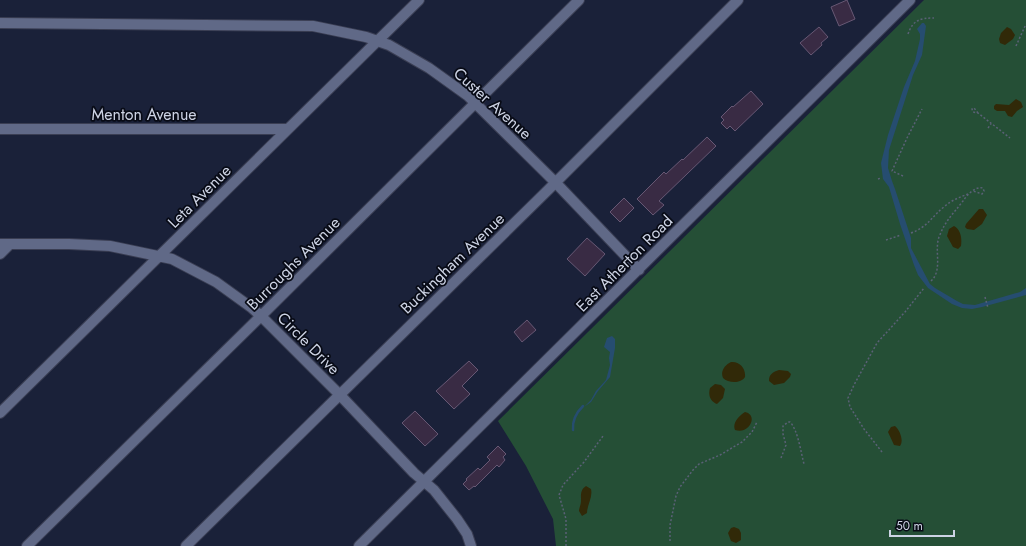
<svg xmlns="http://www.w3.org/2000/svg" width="1026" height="546" font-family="Jost,sans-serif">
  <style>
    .green { fill: #254f36 }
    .sand { fill: #312908 }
    .water { fill: #264d70 }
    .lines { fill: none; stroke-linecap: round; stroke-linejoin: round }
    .stream { stroke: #264d70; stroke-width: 2.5 }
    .building { fill: #392b44; stroke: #675874 }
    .minor-casing { stroke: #3a3e53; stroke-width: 12 }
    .path { stroke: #5a6176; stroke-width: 1.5; stroke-dasharray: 2 2; stroke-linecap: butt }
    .minor { stroke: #606987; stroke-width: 10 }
    .labels { text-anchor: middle; stroke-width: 3.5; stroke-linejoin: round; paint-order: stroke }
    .street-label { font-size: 16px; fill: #cdd3e4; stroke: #080b16 }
  </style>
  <rect width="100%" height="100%" fill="#1a2139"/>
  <path class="green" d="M924 0H1026V546H556L553 519 526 466 498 421Z"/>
  <path class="sand" d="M1007 27 1011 29 1015 35 1013 39 1005 45 1000 43 999 39 1001 33Z
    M1016 99 1021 102 1023 107 1017 111 1012 117 1008 116 1005 111H997L994 109V106L996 104 1009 105Z
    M979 209H983L987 215 982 224 974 230 967 229 965 227 966 224Z
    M954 226C961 230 962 238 961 246L958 249 953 247 947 236 949 229Z
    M731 362C739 361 746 368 745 377 741 384 728 383 723 378 720 371 725 365 731 362Z
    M779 370 788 371 791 374 790 377 784 383 774 385 769 381C769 374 773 372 779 370Z
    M715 384 721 385 725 389 723 398 717 404C710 401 708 395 710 388Z
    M745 412C759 415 749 435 735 430 732 423 739 416 745 412Z
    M895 426C900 430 904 441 900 446L894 445 888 432 891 427Z
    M586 486 591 489C593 497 587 505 587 513L582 516 579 511C579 508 581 505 581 501 581 495 580 490 586 486Z
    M734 527 739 529 741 533V540L736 543 731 541 728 533 731 528Z"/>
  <path class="water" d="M922 23H924L926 26 922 55 913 75 889 150 888 168 892 181 895 189 911 238V248L930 284 935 288 957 301 963 304 975 305 1020 292 1026 288V295L982 307 972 309 962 308 952 304 928 288 918 275 914 265 900 224 889 187 883 179 881 163 888 135 904 87 915 61 920 39V34L917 29Z
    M612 336 615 339V348L610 377 598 391 591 402 584 407 591 400 596 391 606 380 610 365 609 358 610 352 604 347 607 338Z"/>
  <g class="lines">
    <path class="stream" d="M573 430C572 420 576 413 583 406"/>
  </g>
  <path class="building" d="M847 0 855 19 839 26 831 7Z
    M819 27 828 37 821 43 822 45 811 55 800 43Z
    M751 91 763 104 735 131 730 126 727 129 721 123 724 120 721 117 732 106 733 107Z
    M707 137 716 146 659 201 664 205 653 215 637 199 664 172 666 174 682 159 683 160Z
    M624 198 634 208 620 222 610 212Z
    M587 238 605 254 585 276 567 259Z
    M527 320 536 330 522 342 514 332Z
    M469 361 478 370 462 386 470 394 454 409 436 391Z
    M415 411 438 434 425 446 402 423Z
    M498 446 506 454 503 457 505 460 499 467 497 465 475 487 474 486 469 490 463 484 467 480 466 479 478 468 480 470 490 460 487 457Z"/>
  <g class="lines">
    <g class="minor-casing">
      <path id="minor" d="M0 23 313 26 366 37 389 45 429 68 468 96 555 182 639 270
        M0 129H287
        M0 244H69L110 246 172 259 216 282 252 308 261 316 339 394 414 473 434 490 457 519 467 534 471 546
        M0 254 10 244
        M0 413 419 0
        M27 546 261 316 579 0
        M186 546 548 190 738 0
        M359 546 910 0"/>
    </g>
    <path class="path" d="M908 34C913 20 920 18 934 18
      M1016 46 1026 24
      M978 113 974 108 972 109 973 112 978 113 1010 138
      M988 128 991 124
      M903 176 892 171 907 138 922 109
      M878 179 881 178
      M911 233C928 227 932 216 945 206 952 200 960 197 968 194
      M886 240 901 235
      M931 281C943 270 934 251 939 237 945 221 953 214 963 201 967 195 975 186 983 188L984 191 982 194 973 191
      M985 297 988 308
      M882 452 864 429 850 407 848 398 854 385 877 343 905 312 924 288
      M781 458 786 445 783 434V426L788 422H790C798 430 801 453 804 464
      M670 541V525L676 496 680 487 693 470 699 464 720 455 742 442 752 432 757 422
      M566 546V519L559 495 563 485 584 462 603 436"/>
    <use href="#minor" class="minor"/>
  </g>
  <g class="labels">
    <g class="street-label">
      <text transform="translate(493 103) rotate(42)" y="6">Custer Avenue</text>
      <text x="144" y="120">Menton Avenue</text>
      <text transform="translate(199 196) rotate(-45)" y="6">Leta Avenue</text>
      <text transform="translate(293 263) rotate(-45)" y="6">Burroughs Avenue</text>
      <text transform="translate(452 263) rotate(-44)" y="6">Buckingham Avenue</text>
      <text transform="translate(624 263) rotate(-45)" y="6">East Atherton Road</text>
      <text transform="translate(309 343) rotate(45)" y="6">Circle Drive</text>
    </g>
  </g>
  <path d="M890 530v6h64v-6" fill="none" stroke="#cdd3e4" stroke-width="2"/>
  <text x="896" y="530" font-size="12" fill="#cdd3e4" stroke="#080b16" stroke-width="3" paint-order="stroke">50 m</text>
</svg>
